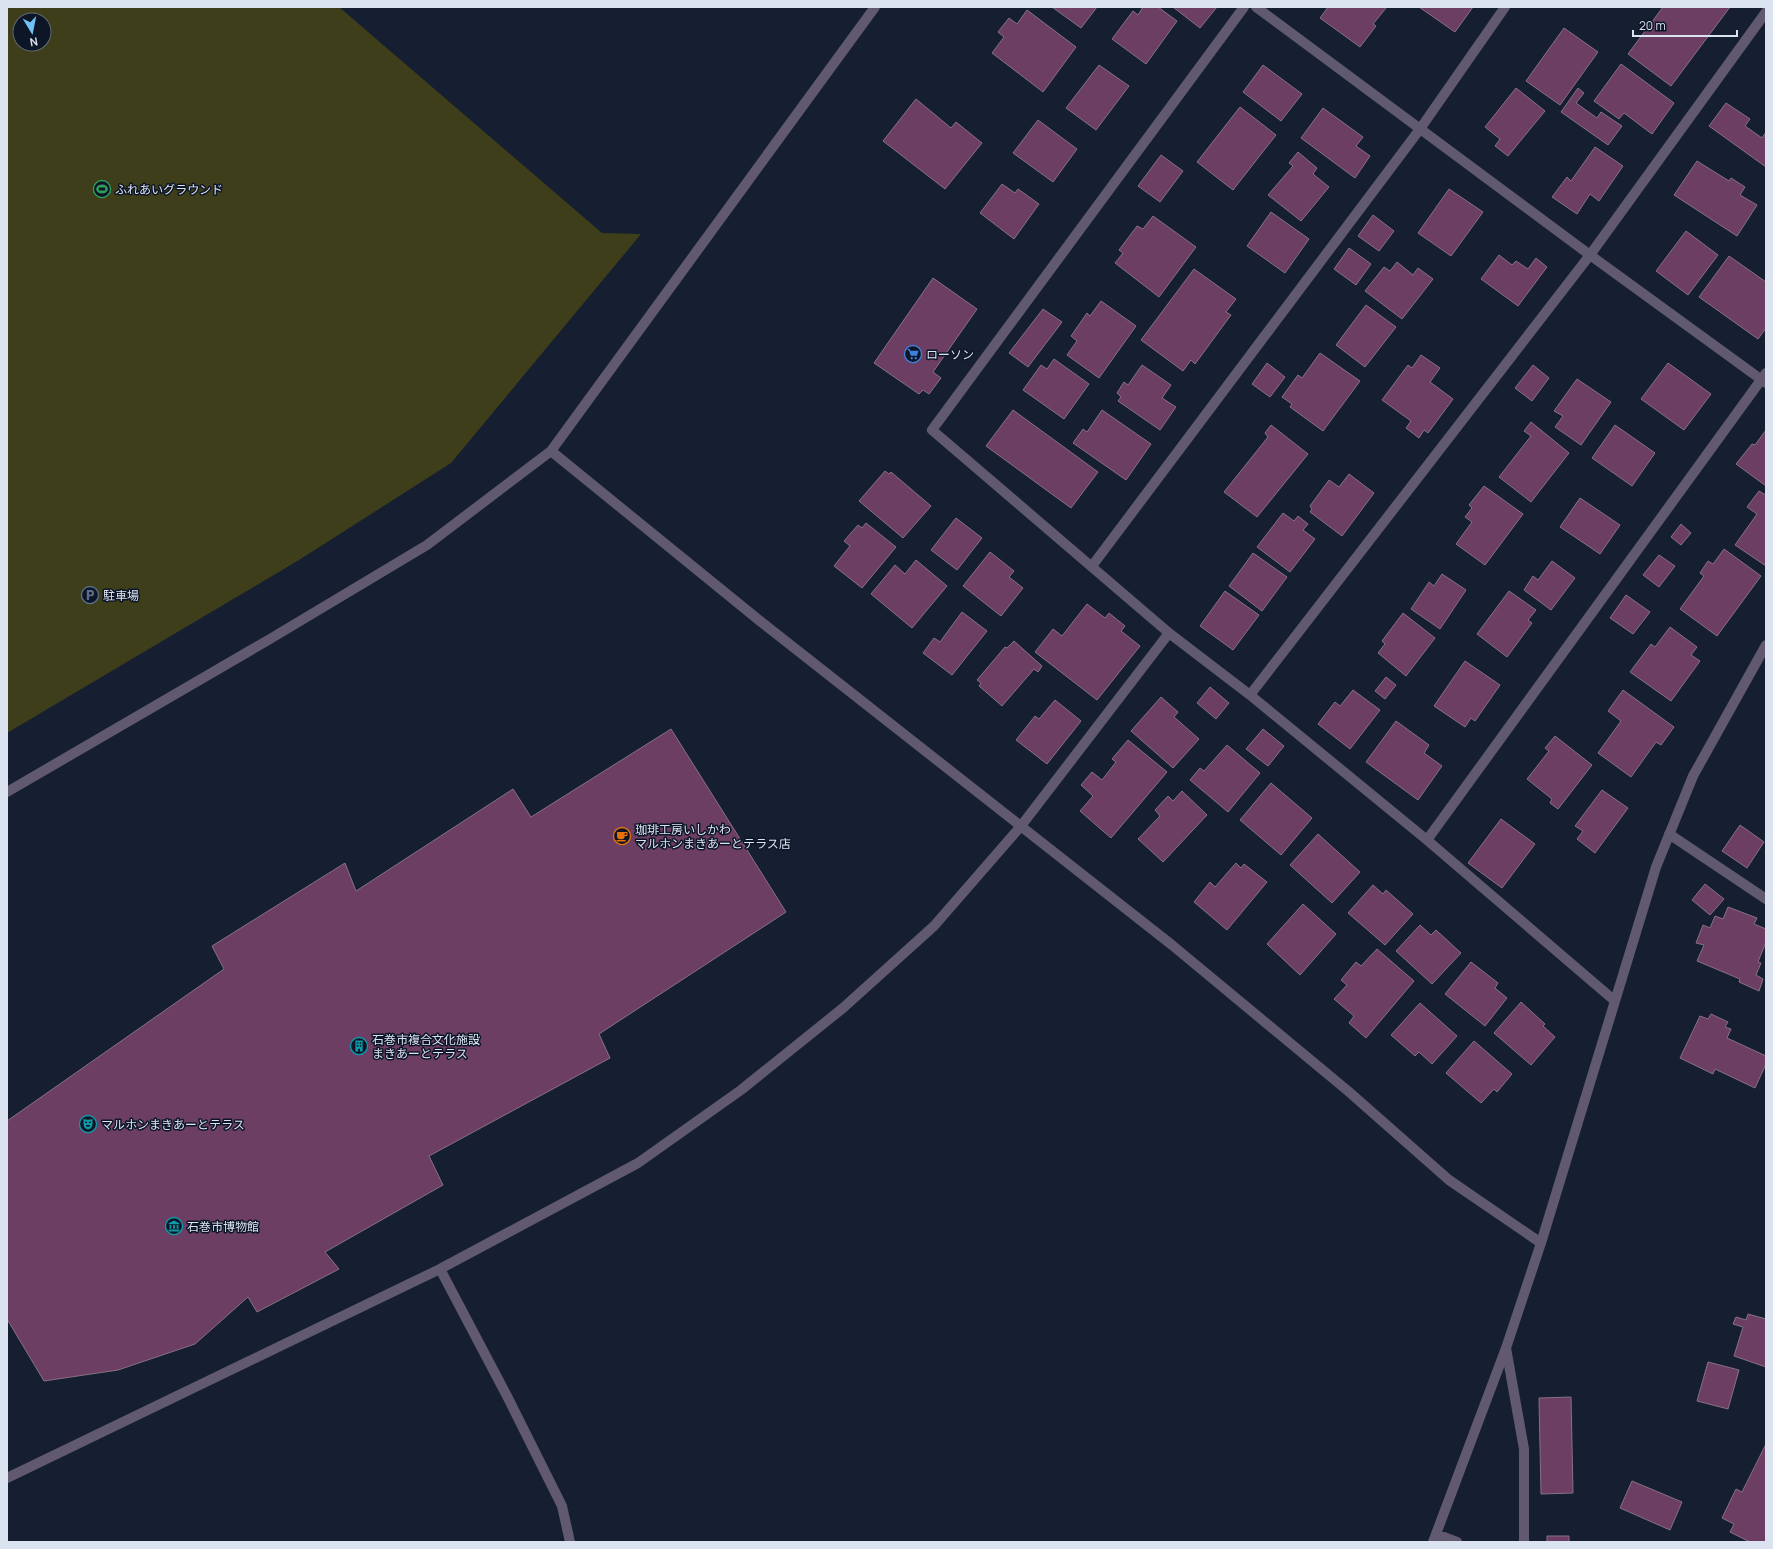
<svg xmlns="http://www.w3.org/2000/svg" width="1773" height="1549" viewBox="0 0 1773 1549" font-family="Manrope,'Noto Sans JP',sans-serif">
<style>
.green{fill:#3e3f1a;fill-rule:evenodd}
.building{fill:#6c3e63;stroke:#877182}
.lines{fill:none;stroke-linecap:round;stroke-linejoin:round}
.minor{stroke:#615970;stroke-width:10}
.labels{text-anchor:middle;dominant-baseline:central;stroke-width:3;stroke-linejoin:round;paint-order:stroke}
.poi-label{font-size:12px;fill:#dce3f0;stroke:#0d1627;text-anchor:start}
</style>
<rect width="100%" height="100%" fill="#161f31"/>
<path class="green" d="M7,7H339L602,233L641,234L451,463L299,560L7,733ZM20,20H44V44H20Z"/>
<path class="building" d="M1052,7H1097L1081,28Z
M1143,7H1158L1177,21L1146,64L1112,39L1133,11L1138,15Z
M1173,7H1217L1200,28Z
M1328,7H1384L1386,8L1373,24L1376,26L1360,47L1320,18Z
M1419,7H1473L1455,32Z
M1663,7H1730L1671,86L1628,54Z
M1027,10L1076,47L1043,92L992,53L1004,37L998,32L1009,18L1017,24Z
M1564,28L1598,52L1560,105L1526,81Z
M1621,64L1674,103L1652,134L1624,113L1619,119L1594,101Z
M1099,65L1129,86L1096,130L1066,108Z
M1263,65L1302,94L1281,121L1243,92Z
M1516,88L1545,111L1508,156L1495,146L1500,139L1485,127Z
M1578,88L1584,93L1576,103L1597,118L1601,112L1622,126L1608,145L1561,112Z
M916,99L951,128L956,122L982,143L945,189L883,141Z
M1726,103L1750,119L1745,126L1762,138L1766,132V167L1709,126Z
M1240,107L1276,135L1233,190L1197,162Z
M1323,108L1363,137L1356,146L1370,156L1355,178L1301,138Z
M1038,120L1077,149L1053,182L1013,153Z
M1595,147L1623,166L1599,201L1590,194L1577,214L1552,197L1567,177L1571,181Z
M1298,152L1317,168L1313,174L1329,187L1301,221L1268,195L1293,166L1289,163Z
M1161,155L1183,171L1160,202L1138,186Z
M1697,161L1729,181L1731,178L1745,187L1740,195L1757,205L1737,236L1674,195Z
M1002,184L1015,193L1018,189L1039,204L1014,239L980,213Z
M1449,189L1483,212L1451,256L1418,233Z
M1271,212L1309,239L1285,273L1247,246Z
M1373,215L1394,231L1379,251L1358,236Z
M1153,216L1196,247L1159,297L1115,263L1123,253L1119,250L1137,226L1143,229Z
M1686,231L1718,255L1688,295L1656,271Z
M1349,248L1371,264L1356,285L1334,269Z
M1499,255L1512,265L1516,261L1528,269L1536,258L1547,267L1518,306L1481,279Z
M1729,256L1766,282V328L1758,339L1699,297Z
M1397,262L1413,275L1418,268L1433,279L1402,319L1365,291L1384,267L1390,271Z
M1194,269L1236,299L1226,312L1231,315L1195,364L1191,360L1183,371L1141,340Z
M933,278L977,309L933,372L941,378L929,394L923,390L919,394L874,363Z
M1101,301L1136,326L1099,378L1067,355L1077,341L1071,336L1087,313L1090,316Z
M1366,305L1396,327L1365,367L1336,345Z
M1043,309L1062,322L1028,367L1009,353Z
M1320,353L1360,381L1323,431L1290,407L1292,404L1282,397L1298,375L1302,378Z
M1421,355L1440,368L1430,382L1453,399L1428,433L1424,430L1419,438L1406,428L1411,421L1382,400L1408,365L1412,368Z
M1054,359L1089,384L1064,419L1023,390L1041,365L1047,369Z
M1267,363L1285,377L1270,397L1252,384Z
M1668,363L1711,394L1684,430L1641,399Z
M1142,365L1171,385L1162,398L1176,407L1160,430L1118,401L1121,397L1117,393L1124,382L1128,385Z
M1533,365L1549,378L1532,401L1515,388Z
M1577,379L1611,402L1581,445L1555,427L1563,416L1554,411Z
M1013,410L1098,472L1071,508L986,446Z
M1102,410L1151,444L1126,480L1073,443L1083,429L1087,432Z
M1531,422L1569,453L1531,502L1499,477L1531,436L1524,431Z
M1271,425L1308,454L1257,517L1224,492L1268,437L1265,433Z
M1615,425L1655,453L1632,486L1592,458Z
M1766,430V486L1736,464L1752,444L1755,445Z
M885,471L889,474L891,472L931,506L903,538L859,501Z
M1349,474L1374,493L1342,536L1310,512L1312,509L1310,506L1329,480L1339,487Z
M1484,486L1523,514L1485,565L1456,544L1472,522L1465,517L1472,508L1469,505Z
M1759,491L1766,495V566L1735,545L1757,514L1747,507Z
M1580,498L1620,525L1600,554L1560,527Z
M1283,513L1294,521L1298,516L1308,524L1303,530L1315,539L1290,572L1257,547Z
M956,518L982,538L957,570L931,550Z
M866,523L896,547L862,588L834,566L850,546L844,541L858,525L862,528Z
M1681,524L1691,533L1681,545L1671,537Z
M1724,549L1761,576L1717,636L1680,609L1704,576L1700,573L1708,561L1713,564Z
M990,552L1014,571L1009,577L1023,588L1001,616L963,586Z
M1253,553L1287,577L1262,611L1229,586Z
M1659,555L1675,566L1659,587L1643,575Z
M916,560L947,586L912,628L871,594L895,565L905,574Z
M1552,561L1575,578L1551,610L1524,590L1533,576L1538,580Z
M1442,574L1466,590L1440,629L1411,609L1429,582L1434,586Z
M1225,591L1259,615L1233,650L1200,626Z
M1509,591L1536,610L1528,620L1532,623L1507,657L1477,634Z
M1626,595L1650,612L1633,634L1610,618Z
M1087,604L1105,618L1109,613L1125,626L1121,631L1140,646L1097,700L1035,652L1053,629L1062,636Z
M962,612L987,631L952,675L923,653L934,638L940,642Z
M1403,613L1435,638L1406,676L1378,653L1385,644L1382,641Z
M1670,627L1697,647L1691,655L1700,661L1671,701L1630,672L1651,644L1655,647Z
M1014,641L1042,666L1038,672L1034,669L1002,706L979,686L981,683L977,680L1005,647L1007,648Z
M1465,661L1500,685L1475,721L1471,718L1465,727L1434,706Z
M1386,677L1396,685L1385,699L1375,691Z
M1210,687L1229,703L1216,719L1197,703Z
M1353,690L1380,710L1350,749L1318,724L1335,702L1340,706Z
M1623,690L1674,727L1661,745L1656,742L1631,777L1598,753L1621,721L1608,711Z
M1161,697L1178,712L1174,717L1199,739L1173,768L1131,731Z
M1055,700L1081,721L1047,764L1016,740L1035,716L1039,719Z
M1396,721L1429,745L1424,753L1442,766L1418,800L1366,762Z
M671,729L786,912L599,1034L610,1058L429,1156L443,1185L325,1252L339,1269L257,1312L248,1297L195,1344L118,1370L44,1381L7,1319V1121L224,969L212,946L345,863L356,891L513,789L531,817Z
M1263,729L1284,746L1268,766L1246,749Z
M1555,736L1592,765L1558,809L1550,803L1552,799L1527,779L1549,751L1545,748Z
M1128,740L1167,772L1111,838L1080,811L1093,796L1081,785L1092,772L1102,780L1116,762L1112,759Z
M1227,745L1260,773L1228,812L1190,780L1200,768L1204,771Z
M1271,783L1312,818L1281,855L1240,820Z
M1602,790L1628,808L1595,853L1577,839L1583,831L1575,826Z
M1182,791L1207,815L1163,862L1138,839L1160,816L1155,810L1168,796L1173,801Z
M1501,819L1535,844L1502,888L1468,863Z
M1740,825L1764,842L1747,868L1722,851Z
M1318,834L1360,872L1332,903L1290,865Z
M1236,863L1241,868L1244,864L1267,882L1227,930L1194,902L1210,882L1215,887Z
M1705,884L1724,899L1710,915L1692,900Z
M1373,885L1383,894L1386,890L1413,914L1385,945L1348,913Z
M1303,904L1336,934L1300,975L1267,944Z
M1728,907L1757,918L1754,924L1766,929V942L1758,962L1761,963L1756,975L1763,979L1759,991L1739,982L1740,979L1697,961L1704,945L1696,943L1703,925L1710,928L1715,916L1723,919Z
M1420,925L1431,935L1436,930L1461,953L1432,984L1396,951Z
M1377,949L1414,981L1366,1038L1349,1023L1354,1016L1334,999L1347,985L1341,980L1356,962L1361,966Z
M1471,962L1498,983L1495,988L1507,998L1485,1026L1445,994Z
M1521,1002L1545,1024L1543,1026L1555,1037L1531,1065L1494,1033Z
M1420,1003L1457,1036L1432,1064L1419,1052L1415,1056L1391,1035Z
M1711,1014L1728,1022L1725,1027L1731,1029L1727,1038L1766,1056V1064L1755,1088L1715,1069L1713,1074L1680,1058L1700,1016L1708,1019Z
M1474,1041L1512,1074L1497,1092L1494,1089L1481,1103L1446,1073Z
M1748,1314L1766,1319V1367L1734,1356L1743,1327L1733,1324L1736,1317L1746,1320Z
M1708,1362L1739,1370L1728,1409L1697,1401Z
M1571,1397L1573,1493L1541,1494L1539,1398Z
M1766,1444V1542H1750L1730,1532L1734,1524L1722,1518L1736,1489L1742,1492Z
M1632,1481L1682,1502L1670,1530L1620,1508Z
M1547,1536H1569V1542H1547Z"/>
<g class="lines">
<path class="minor" d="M1244,7L932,430L1169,633L1250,695L1427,840L1766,373
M1256,7L1590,255L1766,383
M551,451L760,621L1172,945L1348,1091L1449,1180L1541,1243
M1092,566L1420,129L1505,7
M1250,695L1590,255L1766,12
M7,792L270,639L427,545L551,451L875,7
M1669,834L1766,899
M1427,840L1615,1001
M440,1269L508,1398L562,1506L570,1542
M1506,1348L1524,1449V1542
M7,1478L440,1269L638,1163L741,1090L843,1008L934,926L1021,826L1169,633
M1436,1534L1457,1542
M1433,1542L1506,1348L1541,1243L1656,867L1693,776L1766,645"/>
</g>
<defs>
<g id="stadium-ring" transform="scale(0.9)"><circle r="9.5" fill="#0d1627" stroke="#2e9e5b" stroke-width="1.5"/><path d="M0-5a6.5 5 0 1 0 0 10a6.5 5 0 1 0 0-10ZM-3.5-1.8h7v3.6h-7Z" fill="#2e9e5b"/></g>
<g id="supermarket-ring" transform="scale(0.9)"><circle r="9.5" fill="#0d1627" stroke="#3f7fe0" stroke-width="1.5"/><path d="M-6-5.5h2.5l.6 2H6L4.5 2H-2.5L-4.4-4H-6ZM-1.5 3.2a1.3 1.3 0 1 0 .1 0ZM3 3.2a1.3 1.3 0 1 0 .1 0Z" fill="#3f7fe0"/></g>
<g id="parking-ring" transform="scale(0.9)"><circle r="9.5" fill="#0d1627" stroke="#5c6f8a" stroke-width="1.5"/><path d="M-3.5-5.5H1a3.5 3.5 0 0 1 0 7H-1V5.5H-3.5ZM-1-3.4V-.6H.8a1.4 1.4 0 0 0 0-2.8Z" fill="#5c6f8a"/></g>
<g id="cafe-ring" transform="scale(0.9)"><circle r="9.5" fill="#0d1627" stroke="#e8710a" stroke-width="1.5"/><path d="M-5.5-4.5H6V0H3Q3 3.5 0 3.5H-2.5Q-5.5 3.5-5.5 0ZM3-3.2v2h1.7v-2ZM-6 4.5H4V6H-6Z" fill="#e8710a"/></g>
<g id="building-ring" transform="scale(0.9)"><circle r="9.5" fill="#0d1627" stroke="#0f9aa8" stroke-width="1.5"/><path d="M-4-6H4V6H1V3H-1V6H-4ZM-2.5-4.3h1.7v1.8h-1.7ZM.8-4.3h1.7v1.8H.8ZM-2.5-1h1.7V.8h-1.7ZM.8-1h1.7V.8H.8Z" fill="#0f9aa8"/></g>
<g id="theatre-ring" transform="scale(0.9)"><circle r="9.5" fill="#0d1627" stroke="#0f9aa8" stroke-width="1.5"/><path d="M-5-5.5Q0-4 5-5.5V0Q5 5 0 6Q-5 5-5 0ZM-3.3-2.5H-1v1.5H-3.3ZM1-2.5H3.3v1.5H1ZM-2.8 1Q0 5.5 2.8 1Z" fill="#0f9aa8"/></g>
<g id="museum-ring" transform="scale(0.9)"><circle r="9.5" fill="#0d1627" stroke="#0f9aa8" stroke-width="1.5"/><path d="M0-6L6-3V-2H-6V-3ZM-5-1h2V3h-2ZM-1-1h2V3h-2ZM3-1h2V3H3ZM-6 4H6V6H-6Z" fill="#0f9aa8"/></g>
</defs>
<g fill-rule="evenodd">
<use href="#stadium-ring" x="102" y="189"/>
<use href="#supermarket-ring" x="913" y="354"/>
<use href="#parking-ring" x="90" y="595"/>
<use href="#cafe-ring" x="622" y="836"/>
<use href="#building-ring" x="359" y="1046"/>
<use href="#theatre-ring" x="88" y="1124"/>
<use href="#museum-ring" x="174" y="1226"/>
</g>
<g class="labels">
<g class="poi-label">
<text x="115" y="189">ふれあいグラウンド</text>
<text x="926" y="354">ローソン</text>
<text x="103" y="595">駐車場</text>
<text x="635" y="829">珈琲工房いしかわ<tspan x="635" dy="14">マルホンまきあーとテラス店</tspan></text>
<text x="372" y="1039">石巻市複合文化施設<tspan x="372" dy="14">まきあーとテラス</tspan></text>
<text x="101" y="1124">マルホンまきあーとテラス</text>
<text x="187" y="1226">石巻市博物館</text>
</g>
</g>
<rect width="1773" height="1549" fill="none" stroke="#dce3f0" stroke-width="16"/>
<g transform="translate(32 32) rotate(170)"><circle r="19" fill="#0d1627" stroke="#606877"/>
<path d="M0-3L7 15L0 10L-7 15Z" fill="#70c2f4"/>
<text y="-6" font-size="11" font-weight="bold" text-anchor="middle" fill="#dce3f0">N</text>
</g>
<path d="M1633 30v6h104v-6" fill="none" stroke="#dce3f0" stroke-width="2"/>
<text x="1639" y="30" font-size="12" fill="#dce3f0" stroke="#0d1627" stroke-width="3" paint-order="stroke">20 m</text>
</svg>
